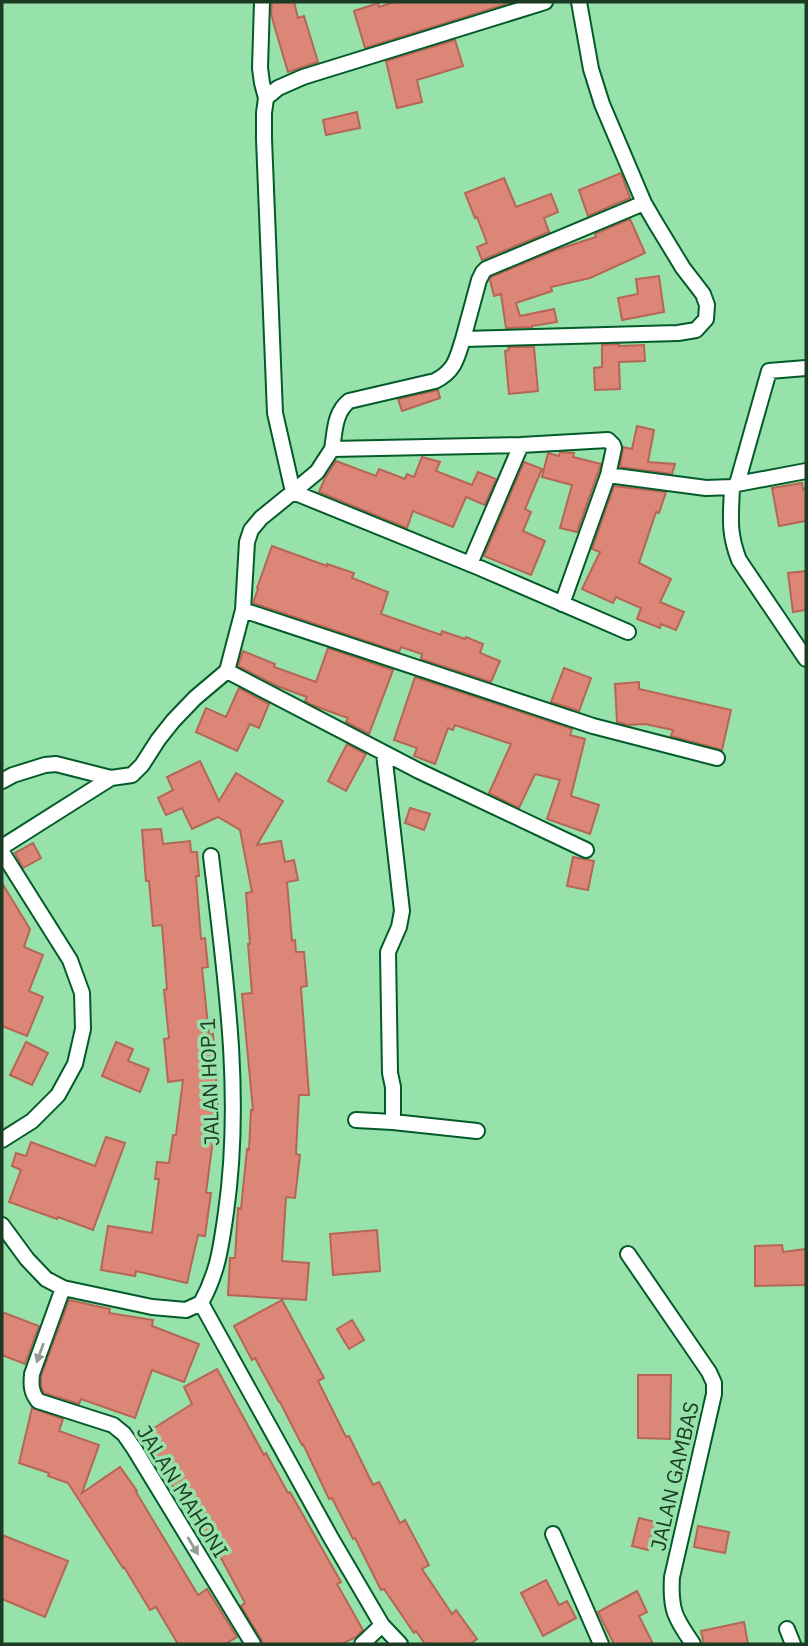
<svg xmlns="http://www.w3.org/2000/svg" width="808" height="1646" viewBox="0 0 808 1646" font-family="'IBM Plex Sans',sans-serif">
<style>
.building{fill:#db8676;stroke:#b76556;stroke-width:2}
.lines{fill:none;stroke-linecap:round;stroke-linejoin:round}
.minor-casing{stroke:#035b2a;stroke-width:18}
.minor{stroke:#fff;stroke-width:14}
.oneway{fill:#8e9d92}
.labels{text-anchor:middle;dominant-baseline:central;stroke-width:7;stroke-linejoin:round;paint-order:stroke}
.street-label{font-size:21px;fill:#1c3b25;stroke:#97e2aa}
</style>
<rect width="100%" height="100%" fill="#97e2aa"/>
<path class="building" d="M272,2H294L298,18L304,16L318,62L288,72L274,25L271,13Z
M395,2H510V3L365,48L354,11L378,3L379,7Z
M455,40L463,66L417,80L422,102L397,108L386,61Z
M357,112L360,128L326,135L323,120Z
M621,173L630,198L588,216L579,190Z
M504,178L516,207L551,194L558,212L544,218L549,232L482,260L477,247L487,243L477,217L475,218L465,193Z
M630,219L645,253L590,278L551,287L552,291L516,303L520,316L554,309L557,322L532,326V327L506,328L501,294L494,296L490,280L491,277L556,250L596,237L595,234Z
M659,276L664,312L622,320L618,298L638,294L636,279Z
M619,344V346L644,345L645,361L619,362L620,389L595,390L594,368L602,367V345Z
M508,347H534L538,391L509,394L505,351L509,350Z
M438,390L440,398L402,411L398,399Z
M637,426L654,430L648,462L675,464L672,474L620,467L623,447L632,449Z
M560,452L574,453L573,457L601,464L577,532L560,528L572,485L542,477L548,453L559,456Z
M422,457L440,462L436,471L472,485L478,472L496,479L485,505L466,497L453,527L413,511L407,528L319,492L325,478L336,461L376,476L379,469L405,479L407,474L414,477Z
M524,462L542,469L525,509L531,512L523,531L545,541L531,575L484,556Z
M802,483L803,490L806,489V521L779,526L772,488Z
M614,486L666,492L659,513L656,512L639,563L671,579L660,602L684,612L676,630L661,624L660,628L637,619L641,608L616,597L613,603L582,589L600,552L592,549Z
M272,546L327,566V564L354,573L352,578L388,592L381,614L441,635L442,631L465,639L466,637L483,644L480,653L500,661L491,682L421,659L422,654L401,647L399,652L253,603L258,589L257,588Z
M806,571V610L793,612L788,573Z
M328,648L393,670L369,734L346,722L348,718L312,705L305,701L307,697L277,686L238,666L243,651L275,664L274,667L316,682Z
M564,668L591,678L579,711L551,702Z
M415,677L572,729L570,735L585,739L571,796L599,805L590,834L547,819L560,780L535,774L519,808L489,793L511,744L455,725L453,730L448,728L435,764L414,756L417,748L394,740Z
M639,682V689L731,710L722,750L671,736L673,730L645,724L628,725L617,722L615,684Z
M239,688L269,704L259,728L250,724L237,751L196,732L206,708L226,717Z
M347,744L366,754L346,791L328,781Z
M200,761L219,801L236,773L283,801L257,845L281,841L285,862L294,860L298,880L287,882L292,941L295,940L296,952H304L307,986L301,987L309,1095H299L296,1154L300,1155L295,1198L286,1197L282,1261L309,1263L306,1300L228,1295L230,1258H235L238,1208L241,1209L247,1149L249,1150L251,1110H253L242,994L252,993L248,944H250L246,893L252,892L240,830L218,817L192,829L182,808L166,815L158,798L173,790L167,777Z
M410,808L430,814L424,830L405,823Z
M161,829L163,844L190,841L191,852H197L199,876H196L201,939L205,938L208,967L202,968L209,1035L213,1034L218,1101L206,1193H211L205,1236L198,1235L187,1283L136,1271L135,1276L101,1270L108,1226L152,1233L159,1179H155L157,1162L169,1163L173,1135H176L183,1080L168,1082L164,1039L169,1038L164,990L167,989L162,925L153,926L149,881H146L142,830Z
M33,843L41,858L23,868L15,853Z
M573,857L594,861L588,890L567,886Z
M2,883L30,929L24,947L43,955L29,991L43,997L27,1036L2,1026Z
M26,1042L48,1053L32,1085L10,1075Z
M116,1042L133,1049L128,1061L149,1069L140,1092L102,1076Z
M106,1137L125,1143L93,1230L58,1217L57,1219L9,1202L21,1170L12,1166L16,1153L26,1156L31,1142L95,1166Z
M377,1230L380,1271L333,1275L330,1234Z
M782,1245L783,1252L806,1249V1285L755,1286V1246Z
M69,1300L110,1309L109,1313L153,1320L152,1326L199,1344L184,1382L152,1370L135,1418L81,1399L79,1404L44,1393L41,1387V1376Z
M282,1300L324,1378L318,1381L346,1437L349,1436L373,1485L379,1482L400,1523L405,1520L429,1565L422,1569L452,1614L456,1610L477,1639L470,1644H425L416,1631L414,1633L384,1589L381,1590L355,1538L353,1539L332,1498L329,1499L303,1444L302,1445L280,1402H279L255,1358L252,1360L234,1326Z
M2,1312L39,1326L25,1364L2,1355Z
M352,1320L364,1340L349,1349L337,1329Z
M217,1369L264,1455L266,1453L288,1493L290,1492L341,1582L337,1584L363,1630L356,1637L342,1644H263L261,1639L241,1606L245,1603L221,1558L216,1561L192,1516H190L167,1476H168L143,1435L192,1404L184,1387Z
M638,1375H671L670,1439L638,1438Z
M32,1408L63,1419L59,1431L99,1445L82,1493L120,1467L137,1491L136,1492L198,1595L207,1589L237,1637L225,1644H178L156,1607L150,1610L124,1567L123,1568L68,1483L48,1476L49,1473L19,1463Z
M639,1518L655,1522L648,1550L632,1546Z
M698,1526L729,1532L725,1553L694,1547Z
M2,1535L68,1561L45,1617L2,1599Z
M546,1580L559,1605L567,1601L576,1618L543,1636L521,1593Z
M637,1591L647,1612L639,1616L653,1644H614L598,1612Z
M744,1622L748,1644H704L701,1631Z"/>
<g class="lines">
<g class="minor-casing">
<path id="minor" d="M266,98L278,88L303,77L545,2
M463,339L479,280L483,272L486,269L644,203
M806,368L769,371L737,484L806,471
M332,449L317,472L293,492L480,568L628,632
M608,475L706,488L732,487
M737,484L732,487C731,516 728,532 739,560L806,659
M470,564L521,445
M562,604L608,475L614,448L613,445L608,440L521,445L332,449C335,432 334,413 349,401L435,381C455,371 457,358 463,339L678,333L696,330L706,319L707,305L703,294L683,268L655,222L644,203L602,104L591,69L579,2
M243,610L593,726L717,758
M227,671L419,771L586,850
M2,781L13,775L45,765L56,764L111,778L132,775L142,765L158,740L173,721L195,698L227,671L243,610L247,542L251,530L261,518L293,492L275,413L264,139V113L266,98L262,83L260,68L262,2
M2,847L111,778
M2,852L70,960L82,993L83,1029L75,1064L58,1095L32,1121L2,1140
M356,1120L393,1122V1087L390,1073L388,952L399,927L402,911L384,753
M393,1122L477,1131
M2,1225L27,1259L46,1279L63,1288L152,1307L186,1310L201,1303L331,1538L382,1625L400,1644
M628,1254L709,1372L714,1383V1394L672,1577C670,1610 675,1618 693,1644
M63,1288L32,1374C31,1385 31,1392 38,1401L113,1425L124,1434L135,1450L253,1644
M201,1303C218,1272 221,1247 226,1212C243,1093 225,974 211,856
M553,1534L601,1644
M787,1629L793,1644
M362,1644L382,1625"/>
</g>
<use href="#minor" class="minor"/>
</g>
<defs><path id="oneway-solid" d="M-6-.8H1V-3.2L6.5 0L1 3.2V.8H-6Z" transform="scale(1.75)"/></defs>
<g class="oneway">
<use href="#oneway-solid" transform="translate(40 1353) rotate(110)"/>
<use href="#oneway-solid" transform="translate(193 1546) rotate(59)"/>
</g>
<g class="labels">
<g class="street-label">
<text transform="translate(209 1082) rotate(-92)">JALAN HOP 1</text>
<text transform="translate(674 1476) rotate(-77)">JALAN GAMBAS</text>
<text transform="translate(183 1491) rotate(58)">JALAN MAHONI</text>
</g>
</g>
<rect width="808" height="1646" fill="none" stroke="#1c3b25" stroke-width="7"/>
</svg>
